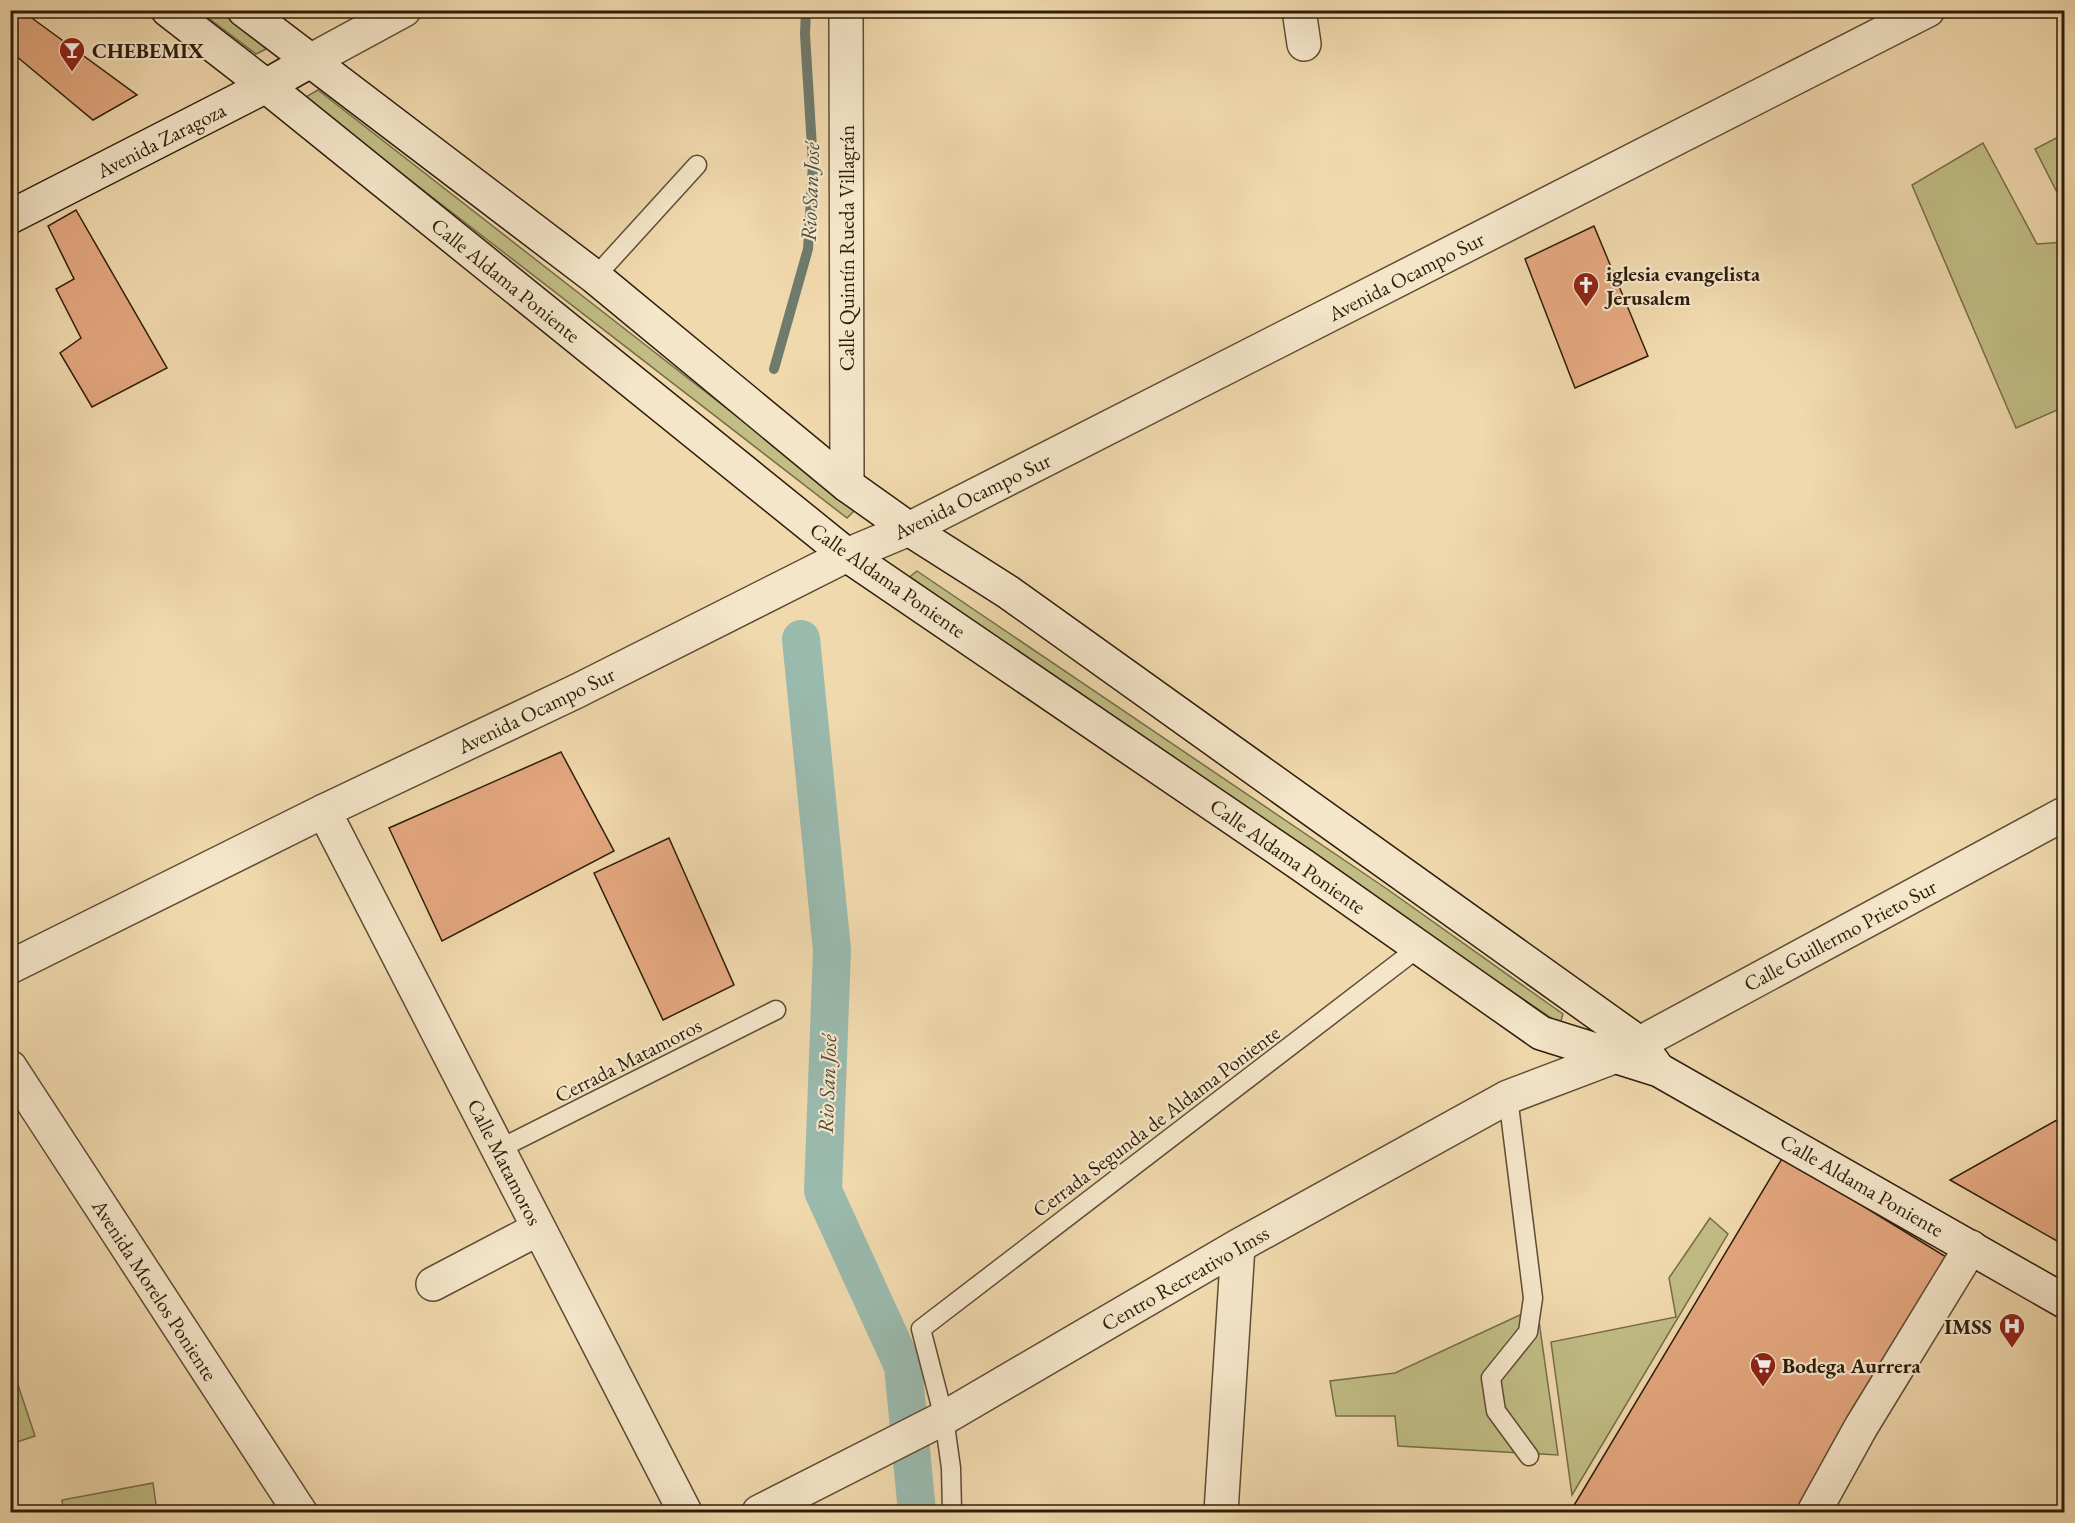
<svg xmlns="http://www.w3.org/2000/svg" width="2075" height="1523" viewBox="0 0 2075 1523" font-family="'EB Garamond',serif">
<style>
.green{fill:#c1bd85;stroke:#786d48;stroke-width:1.5}
.lines{fill:none;stroke-linecap:round;stroke-linejoin:round}
.stream{stroke:#6f7b6d;stroke-width:10}
.canal{stroke:#9abaae;stroke-width:38}
.building{fill:#e4a77f;stroke:#2e1d0b;stroke-width:1.5}
.service-casing{stroke:#5e4c34;stroke-width:21}
.minor-casing{stroke:#5e4c34;stroke-width:36}
.tertiary-casing{stroke:#5e4c34;stroke-width:36}
.secondary-casing{stroke:#2e1d0b;stroke-width:36}
.service{stroke:#f5e6ca;stroke-width:18}
.minor{stroke:#f5e6ca;stroke-width:33}
.tertiary{stroke:#f5e6ca;stroke-width:33}
.secondary{stroke:#f5e6ca;stroke-width:33}
.labels{text-anchor:middle;dominant-baseline:central;stroke-width:4.5;stroke-linejoin:round;paint-order:stroke}
.poi-label{font-size:21px;font-weight:bold;fill:#2e1d0b;stroke:#f5e6ca;text-anchor:start}
.street-label{font-size:21px;fill:#2e1d0b;stroke:#f5e6ca}
.water-label{font-size:22px;font-style:italic;fill:#4e4c3c;stroke:#f5e6ca}
</style>
<rect width="100%" height="100%" fill="#f0d9ad"/>
<filter id="stains"><feTurbulence type="fractalNoise" baseFrequency=".00333" numOctaves="4"/><feColorMatrix values="0 0 0 0 .2 0 0 0 0 .09 0 0 0 0 .02 0 0 0 .5 -.17"/></filter>
<radialGradient id="worn" r=".72"><stop offset=".6" stop-color="#630" stop-opacity="0"/><stop offset="1" stop-color="#630" stop-opacity=".3"/></radialGradient>
<path class="green" d="M199,11H220L268,48L256,54Z
M318,90L856,509L847,518L304,98Z
M2064,134V206L2035,149Z
M1983,143L2037,244L2064,242V407L2016,428L1912,185Z
M917,571L1387,889L1563,1014L1560,1024L906,580Z
M1710,1218L1728,1234L1572,1495L1551,1342L1676,1317L1669,1278Z
M1537,1307L1558,1455L1398,1446L1395,1416H1336L1330,1381L1395,1373Z
M11,1364L35,1436L11,1444H10Z
M153,1483L157,1512H64L62,1500Z"/>
<g class="lines">
<path class="stream" d="M774,369L808,249L813,164L805,34L806,10"/>
<path class="canal" d="M801,639L832,950L823,1191L903,1366L917,1512"/>
</g>
<path class="building" d="M25,13L137,95L93,120L10,51V23Z
M76,210L167,368L92,407L60,353L81,338L56,289L74,279L48,226Z
M1594,226L1648,356L1575,388L1525,259Z
M561,752L614,851L442,941L389,828Z
M669,838L734,985L663,1020L594,873Z
M2064,1116V1245L1950,1180Z
M1783,1157L1956,1263L1804,1512H1570Z"/>
<g class="lines">
<g class="service-casing">
<path id="service" d="M595,277L697,165
M1508,1097L1533,1298L1528,1332L1491,1378L1496,1411L1529,1456
M499,1149L776,1010
M952,1512L951,1468L944,1418L921,1329L1418,948"/>
</g>
<g class="minor-casing">
<path id="minor" d="M846,10L847,485
M1299,10L1304,44
M310,61L404,10
M909,529L1928,10
M324,811L685,1512
M10,1067L300,1512
M433,1284L538,1229
M759,1512L944,1418L1238,1246L1508,1097L1616,1056L2064,814
M1221,1512L1238,1246
M1814,1512L1861,1427L1971,1247"/>
</g>
<g class="tertiary-casing">
<path id="tertiary" d="M10,967L324,811L577,691L847,555L909,529"/>
</g>
<g class="secondary-casing">
<path id="secondary" d="M168,10L266,86L847,555L1302,865L1541,1033L1659,1070L2064,1301
M244,10L595,277L847,485L909,529L1008,592L1639,1043L1658,1069
M10,217L266,86L310,61"/>
</g>
<use href="#service" class="service"/>
<use href="#minor" class="minor"/>
<use href="#tertiary" class="tertiary"/>
<use href="#secondary" class="secondary"/>
</g>
<defs>
<g id="bar-pin" transform="scale(1.35)"><path d="M0 17L-7.5 6A9.5 9.5 0 1 1 7.5 6Z" fill="#8f2418" stroke="#f5e6ca"/><path d="M-6-5H6L.8 .8V4.5H3.5V6h-7V4.5H-.8V.8Z" fill="#fff"/></g>
<g id="church-pin" transform="scale(1.35)"><path d="M0 17L-7.5 6A9.5 9.5 0 1 1 7.5 6Z" fill="#8f2418" stroke="#f5e6ca"/><path d="M-1.2-6h2.4v3.5h3.3v2.4h-3.3V6h-2.4V-.1h-3.3v-2.4h3.3Z" fill="#fff"/></g>
<g id="hospital-pin" transform="scale(1.35)"><path d="M0 17L-7.5 6A9.5 9.5 0 1 1 7.5 6Z" fill="#8f2418" stroke="#f5e6ca"/><path d="M-5-5h3v3.5h4V-5h3V5h-3V1.5h-4V5h-3Z" fill="#fff"/></g>
<g id="supermarket-pin" transform="scale(1.35)"><path d="M0 17L-7.5 6A9.5 9.5 0 1 1 7.5 6Z" fill="#8f2418" stroke="#f5e6ca"/><path d="M-6-5.5h2.5l.6 2H6L4.5 2H-2.5L-4.4-4H-6ZM-1.5 3.2a1.3 1.3 0 1 0 .1 0ZM3 3.2a1.3 1.3 0 1 0 .1 0Z" fill="#fff"/></g>
</defs>
<g fill-rule="evenodd">
<use href="#bar-pin" x="72" y="50"/>
<use href="#church-pin" x="1586" y="285"/>
<use href="#hospital-pin" x="2012" y="1326"/>
<use href="#supermarket-pin" x="1763" y="1365"/>
</g>
<g class="labels">
<g class="poi-label">
<text x="92" y="50">CHEBEMIX</text>
<text x="1606" y="273">iglesia evangelista<tspan x="1606" dy="24">Jerusalem</tspan></text>
<text x="1992" y="1326" text-anchor="end">IMSS</text>
<text x="1782" y="1365">Bodega Aurrera</text>
</g>
<g class="street-label">
<text transform="translate(161 140) rotate(-27)">Avenida Zaragoza</text>
<text transform="translate(846 248) rotate(-90)">Calle Quintín Rueda Villagrán</text>
<text transform="translate(1406 276) rotate(-27)">Avenida Ocampo Sur</text>
<text transform="translate(506 280) rotate(39)">Calle Aldama Poniente</text>
<text transform="translate(972 496) rotate(-26)">Avenida Ocampo Sur</text>
<text transform="translate(888 580) rotate(35)">Calle Aldama Poniente</text>
<text transform="translate(536 710) rotate(-26)">Avenida Ocampo Sur</text>
<text transform="translate(1288 856) rotate(35)">Calle Aldama Poniente</text>
<text transform="translate(1840 935) rotate(-28)">Calle Guillermo Prieto Sur</text>
<text transform="translate(628 1060) rotate(-27)">Cerrada Matamoros</text>
<text transform="translate(1156 1121) rotate(-37)">Cerrada Segunda de Aldama Poniente</text>
<text transform="translate(505 1162) rotate(63)">Calle Matamoros</text>
<text transform="translate(1862 1185) rotate(30)">Calle Aldama Poniente</text>
<text transform="translate(1185 1278) rotate(-30)">Centro Recreativo Imss</text>
<text transform="translate(155 1290) rotate(57)">Avenida Morelos Poniente</text>
</g>
<g class="water-label">
<text transform="translate(810 192) rotate(-88)">Rio San José</text>
<text transform="translate(827 1084) rotate(-88)">Rio San José</text>
</g>
</g>
<rect width="2075" height="1523" fill="none" stroke="#f0d9ad" stroke-width="36"/>
<rect x="12" y="12" width="2051" height="1499" fill="none" stroke="#2e1d0b" stroke-width="3"/>
<rect x="18" y="18" width="2039" height="1487" fill="none" stroke="#2e1d0b" stroke-width="1.5"/>
<rect width="100%" height="100%" filter="url(#stains)"/>
<rect width="100%" height="100%" fill="url(#worn)"/>
</svg>
